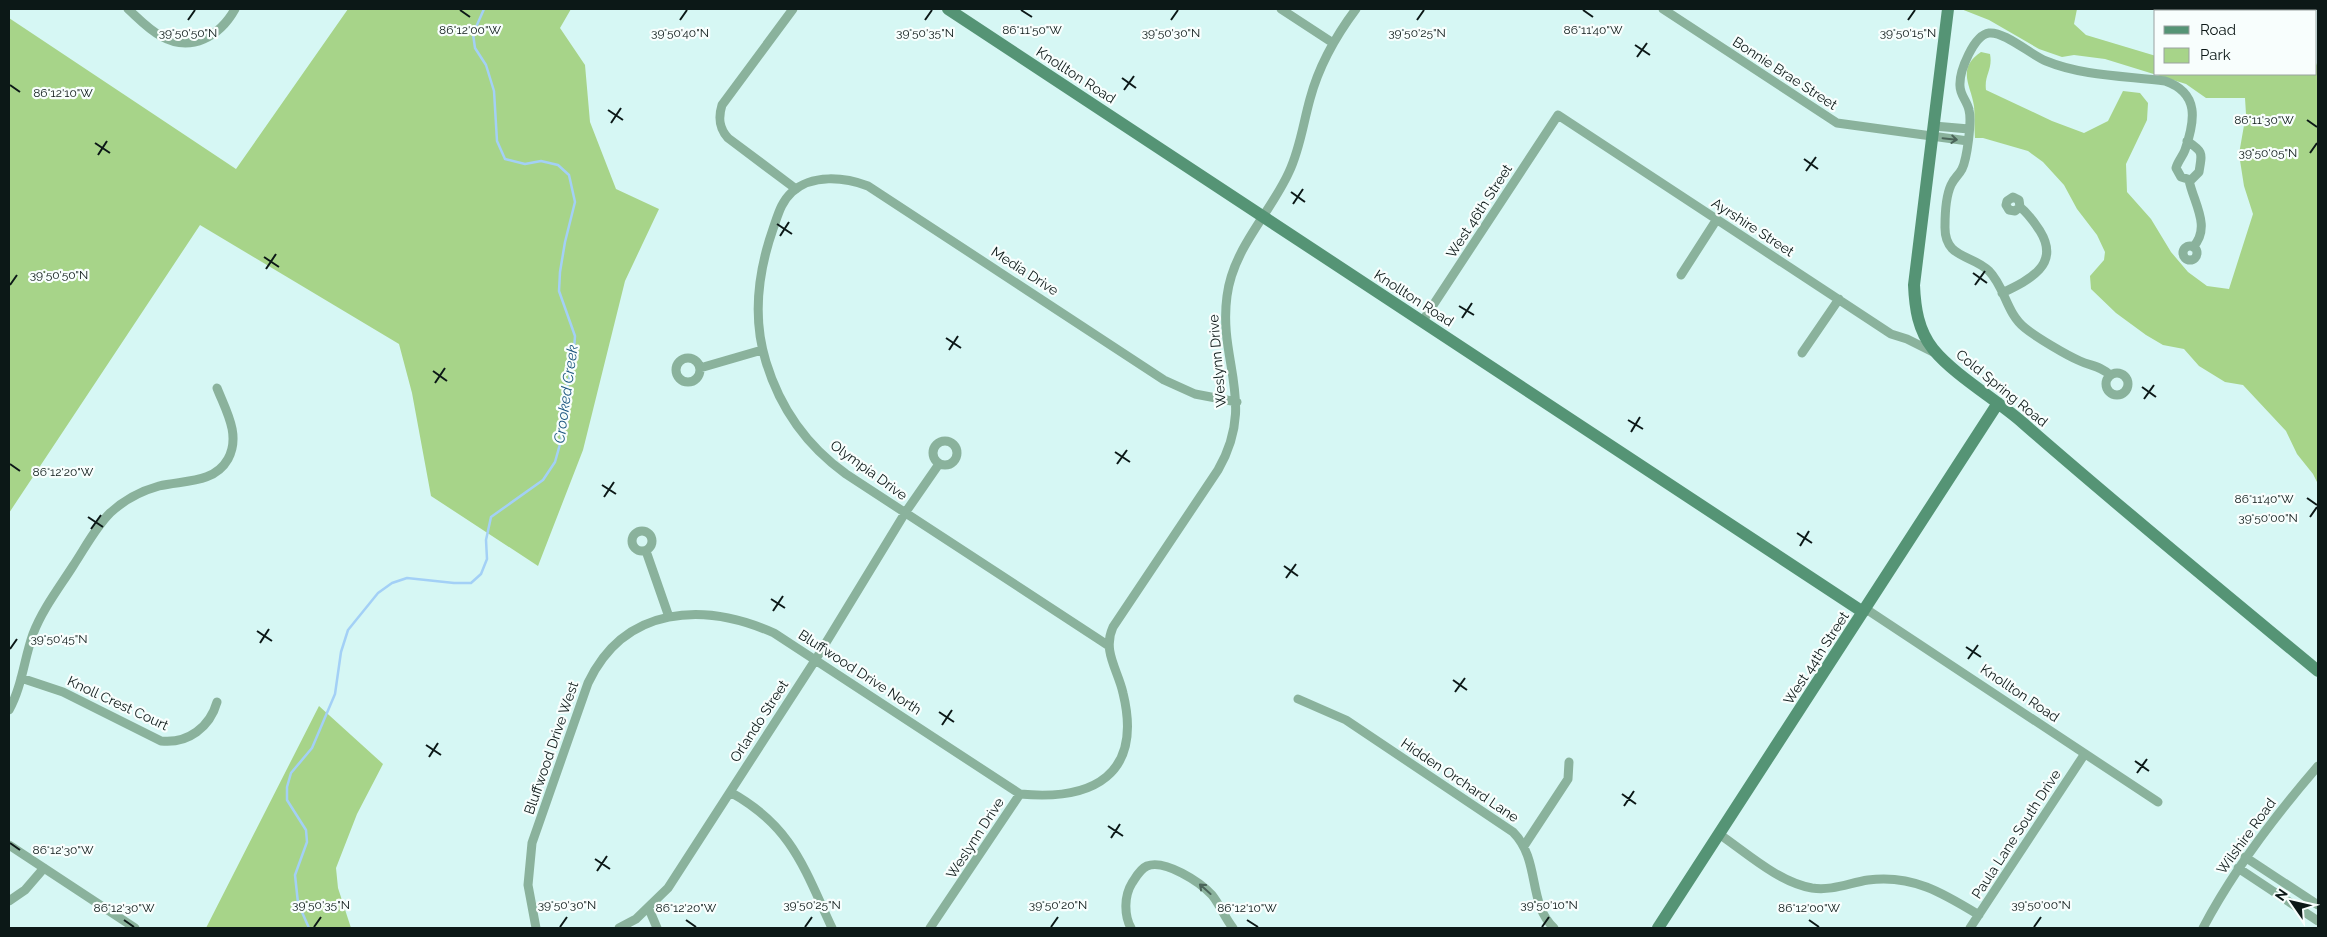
<svg xmlns="http://www.w3.org/2000/svg" width="2327" height="937" viewBox="0 0 2327 937" font-family="Raleway,sans-serif">
<style>
.green{fill:#a7d489}
.lines{fill:none;stroke-linecap:round;stroke-linejoin:round}
.stream{stroke:#a3d0f6;stroke-width:2.5}
.street{stroke:#8ab29c;stroke-width:9}
.secondary{stroke:#559475;stroke-width:12}
.oneway{stroke:#4b655a}
.ticks{fill:none;stroke:#0c1817;stroke-width:2}
.labels{text-anchor:middle;dominant-baseline:central;stroke-width:4.5;stroke-linejoin:round;paint-order:stroke}
.street-label{font-size:14px;fill:#0c1817;stroke:#f8fefd}
.water-label{font-size:15px;font-style:italic;fill:#1e5881;stroke:#f8fefd}
.ticks-label{font-size:12px;text-anchor:middle;fill:#0c1817;stroke:#f8fefd;stroke-width:4.5;stroke-linejoin:round;paint-order:stroke}
</style>
<rect width="100%" height="100%" fill="#d6f7f4"/>
<path class="green" d="M348,9H571L560,28L585,65L590,122L616,189L659,209L625,281L583,450L538,566L431,496L412,393L399,344L200,225L9,513V18L236,169Z
M1961,9H2077L2074,24L2086,35L2156,56V74H2316V63L2318,68V484L2313,474L2297,454L2286,431L2243,385L2225,382L2199,366L2184,349L2163,345L2146,335L2116,313L2091,289L2090,276L2104,260L2105,252L2097,235L2077,209L2064,185L2043,162L2028,151L1983,138H1975C1974,127 1975,116 1974,106C1971,85 1956,69 1981,52L1990,54C1993,70 1984,75 1986,90L2052,121L2084,133L2108,121L2123,91L2140,93L2148,103L2147,120L2126,164L2127,192L2151,219L2171,252L2188,272L2207,286L2229,289L2253,214L2244,186L2239,154L2246,114L2245,98H2206L2186,84L2105,59L2074,55L2062,57L2039,49L1989,20Z
M319,706L383,764L357,814L336,868L338,888L351,928H206Z"/>
<g class="lines">
<path class="stream" d="M309,928L298,903L295,875L307,842L306,830L287,800V787L291,773L312,748L335,694L341,652L348,630L378,593L392,583L407,578L454,583H471L481,574L487,559L486,540L491,517L543,480L555,462L562,437L561,413L573,362L575,336L559,291L560,272L565,242L575,202L569,175L558,165L541,161L525,164L505,159L497,141L494,91L486,65L475,48L473,34L484,9"/>
<path class="street" d="M128,9C138,18 149,30 161,36C191,53 220,36 235,9
M793,9L722,105C718,118 719,128 728,138L796,189
M1281,9L1333,43
M1663,9L1837,123L1968,141
M1934,126L1969,129
M2189,180C2193,202 2212,227 2193,247
M2183 253a7 7 0 1 1 14 0a7 7 0 1 1-14 0Z
M1681,275L1717,219
M2002,293C2029,280 2061,265 2040,231C2034,222 2029,214 2020,207L2019,200L2013,197L2007,201L2006,205L2009,210L2015,211L2020,207
M1422,322L1558,115L1891,334L1907,339L1935,353
M1802,353L1839,299
M676 370a12 12 0 1 1 24 0a12 12 0 1 1-24 0Z
M700,368L762,350
M2106 384a11 11 0 1 1 22 0a11 11 0 1 1-22 0Z
M2110,375C2101,366 2091,366 2080,361C2066,355 2036,337 2025,328C2006,313 2005,287 1989,271C1972,254 1944,259 1945,226C1945,213 1946,196 1951,185C1954,178 1959,175 1962,169C1967,159 1972,121 1969,110C1967,101 1960,95 1960,86C1959,71 1974,35 1989,33C2004,31 2031,55 2046,61C2082,76 2127,76 2165,81C2200,93 2195,121 2185,150C2183,156 2178,161 2176,168L2181,177L2191,180L2199,172C2202,153 2204,152 2187,141
M933 453a12 12 0 1 1 24 0a12 12 0 1 1-24 0Z
M632 541a10 10 0 1 1 20 0a10 10 0 1 1-20 0Z
M646,551L669,617
M1866,609L2158,802
M1109,646L846,474C807,446 780,408 766,362C752,317 758,272 773,229C778,215 781,202 792,192C812,174 844,177 868,186L1164,380L1195,394L1237,402
M21,678L63,692L161,741C188,744 210,727 217,702
M1298,699L1346,720L1513,832C1541,860 1527,903 1554,928
M9,710C22,687 24,659 33,634C42,610 59,588 73,566C85,548 95,528 110,513C124,500 141,491 159,486C183,480 214,484 228,459C241,435 226,411 217,388
M730,792C792,826 804,868 832,928
M1719,834C1747,853 1778,882 1812,888C1832,891 1849,883 1868,880C1912,874 1943,893 1979,915
M9,845L135,928
M1524,846L1568,779L1569,762
M2245,857L2318,905
M2238,868L2318,921
M9,901L25,890L44,868
M649,909L657,928
M536,928L528,885L532,843L588,683C625,605 704,602 774,633L1020,794
M619,928L636,919L668,888L816,659L905,513L939,464
M930,928L1020,794C1093,801 1143,775 1123,693C1118,670 1102,651 1113,627L1218,470C1257,402 1218,362 1227,296C1233,248 1270,214 1289,172C1300,149 1303,124 1310,99C1319,65 1335,37 1356,9
M1131,928C1124,915 1124,896 1132,883C1136,877 1140,869 1147,866C1165,859 1200,882 1212,895C1220,905 1225,918 1233,928
M1970,928L2084,755
M2203,928C2234,869 2274,817 2318,766"/>
<path class="secondary" d="M948,9L1863,612
M1948,9L1914,285C1915,308 1918,330 1933,349C1954,375 1997,400 2023,423C2120,508 2219,589 2318,671
M1658,928L1998,403"/>
</g>
<defs><path id="oneway-shaft" d="M-6 0H5M1.5-3L5.5 0L1.5 3" fill="none" stroke-width="1.6" stroke-linecap="round" stroke-linejoin="round" transform="scale(1.25)"/></defs>
<g class="oneway">
<use href="#oneway-shaft" transform="translate(1950 139) rotate(6)"/>
<use href="#oneway-shaft" transform="translate(1205 889) rotate(-138)"/>
</g>
<path class="ticks" d="M460,10L470,17M1021,10L1032,17M1583,10L1593,17M188,20L195,10M680,20L687,10M925,20L932,10M1171,20L1178,10M1417,20L1424,10M1908,20L1915,10M1635,45L1650,55M1637,57L1647,43M1122,78L1136,88M10,85L20,92M1124,90L1134,76M608,110L623,120M2307,120L2317,127M611,123L621,108M95,143L110,153M2310,153L2317,143M98,155L107,141M1804,159L1818,169M1806,171L1816,157M1291,192L1305,202M1293,204L1303,189M777,224L792,234M780,236L789,222M264,257L279,267M266,269L276,254M1973,273L1987,283M10,285L17,275M1975,285L1985,271M1459,306L1474,315M1462,318L1472,303M946,338L961,348M949,350L958,336M433,371L447,381M435,383L445,368M2142,387L2156,397M2144,399L2154,385M1628,420L1643,429M1631,432L1640,417M1115,452L1130,462M10,464L20,471M1117,464L1127,450M602,485L616,494M604,497L614,482M2307,498L2317,505M88,517L103,527M2310,517L2317,507M91,529L101,515M1797,533L1812,543M1800,546L1809,531M1284,566L1298,576M1286,578L1296,564M771,599L785,608M773,611L783,596M257,631L272,641M260,643L269,629M1966,647L1981,657M10,649L17,639M1968,659L1978,645M1453,680L1467,690M1455,692L1465,678M939,712L954,722M942,725L952,710M426,745L441,755M429,757L438,743M2135,761L2149,771M2137,773L2147,759M1622,794L1636,804M1624,806L1634,791M1108,826L1123,836M1111,838L1120,824M10,843L20,850M595,859L610,869M597,871L607,856M124,920L134,927M686,920L696,927M1247,920L1258,927M1809,920L1819,927M314,927L321,917M560,927L567,917M805,927L812,917M1051,927L1058,917M1542,927L1549,917M2034,927L2041,917"/>
<g class="labels">
<g class="street-label">
<text transform="translate(1785 73) rotate(33)">Bonnie Brae Street</text>
<text transform="translate(1076 75) rotate(33)">Knollton Road</text>
<text transform="translate(1479 211) rotate(-57)">West 46th Street</text>
<text transform="translate(1753 227) rotate(33)">Ayrshire Street</text>
<text transform="translate(1025 271) rotate(33)">Media Drive</text>
<text transform="translate(1414 298) rotate(33)">Knollton Road</text>
<text transform="translate(1217 361) rotate(-95)">Weslynn Drive</text>
<text transform="translate(2002 388) rotate(39)">Cold Spring Road</text>
<text transform="translate(869 470) rotate(36)">Olympia Drive</text>
<text transform="translate(1816 658) rotate(-57)">West 44th Street</text>
<text transform="translate(860 672) rotate(33)">Bluffwood Drive North</text>
<text transform="translate(2020 693) rotate(34)">Knollton Road</text>
<text transform="translate(118 703) rotate(25)">Knoll Crest Court</text>
<text transform="translate(759 721) rotate(-57)">Orlando Street</text>
<text transform="translate(551 748) rotate(-71)">Bluffwood Drive West</text>
<text transform="translate(1460 780) rotate(34)">Hidden Orchard Lane</text>
<text transform="translate(2016 834) rotate(-57)">Paula Lane South Drive</text>
<text transform="translate(2246 836) rotate(-54)">Wilshire Road</text>
<text transform="translate(975 838) rotate(-57)">Weslynn Drive</text>
</g>
<g class="water-label">
<text transform="translate(566 394) rotate(-82)">Crooked Creek</text>
</g>
</g>
<g class="ticks-label">
<text x="470" y="34">86°12'00"W</text>
<text x="1032" y="34">86°11'50"W</text>
<text x="1593" y="34">86°11'40"W</text>
<text x="188" y="37">39°50'50"N</text>
<text x="680" y="37">39°50'40"N</text>
<text x="925" y="37">39°50'35"N</text>
<text x="1171" y="37">39°50'30"N</text>
<text x="1417" y="37">39°50'25"N</text>
<text x="1908" y="37">39°50'15"N</text>
<text x="63" y="97">86°12'10"W</text>
<text x="2264" y="124">86°11'30"W</text>
<text x="2268" y="157">39°50'05"N</text>
<text x="59" y="279">39°50'50"N</text>
<text x="63" y="476">86°12'20"W</text>
<text x="2264" y="503">86°11'40"W</text>
<text x="2268" y="522">39°50'00"N</text>
<text x="59" y="643">39°50'45"N</text>
<text x="63" y="854">86°12'30"W</text>
<text x="321" y="909">39°50'35"N</text>
<text x="567" y="909">39°50'30"N</text>
<text x="812" y="909">39°50'25"N</text>
<text x="1058" y="909">39°50'20"N</text>
<text x="1549" y="909">39°50'10"N</text>
<text x="2041" y="909">39°50'00"N</text>
<text x="124" y="912">86°12'30"W</text>
<text x="686" y="912">86°12'20"W</text>
<text x="1247" y="912">86°12'10"W</text>
<text x="1809" y="912">86°12'00"W</text>
</g>
<rect width="2327" height="937" fill="none" stroke="#0c1817" stroke-width="20"/>
<rect x="2154" y="10" width="162" height="65" fill="#f8fefd" stroke="#9aa2a1"/>
<rect x="2164" y="26" width="25" height="8" fill="#559475" stroke="#9aa2a1"/>
<text x="2200" y="35" font-size="15" fill="#0c1817">Road</text>
<rect x="2164" y="48" width="25" height="15" fill="#a7d489" stroke="#9aa2a1"/>
<text x="2200" y="60" font-size="15" fill="#0c1817">Park</text>
<g transform="translate(2292 902) rotate(304)" stroke="#f8fefd" stroke-width="4" paint-order="stroke">
<path d="M0-4L9 19L0 12L-9 19Z" fill="#0c1817"/>
<text y="-8" font-size="14" font-weight="bold" text-anchor="middle" fill="#0c1817">N</text>
</g>
</svg>
